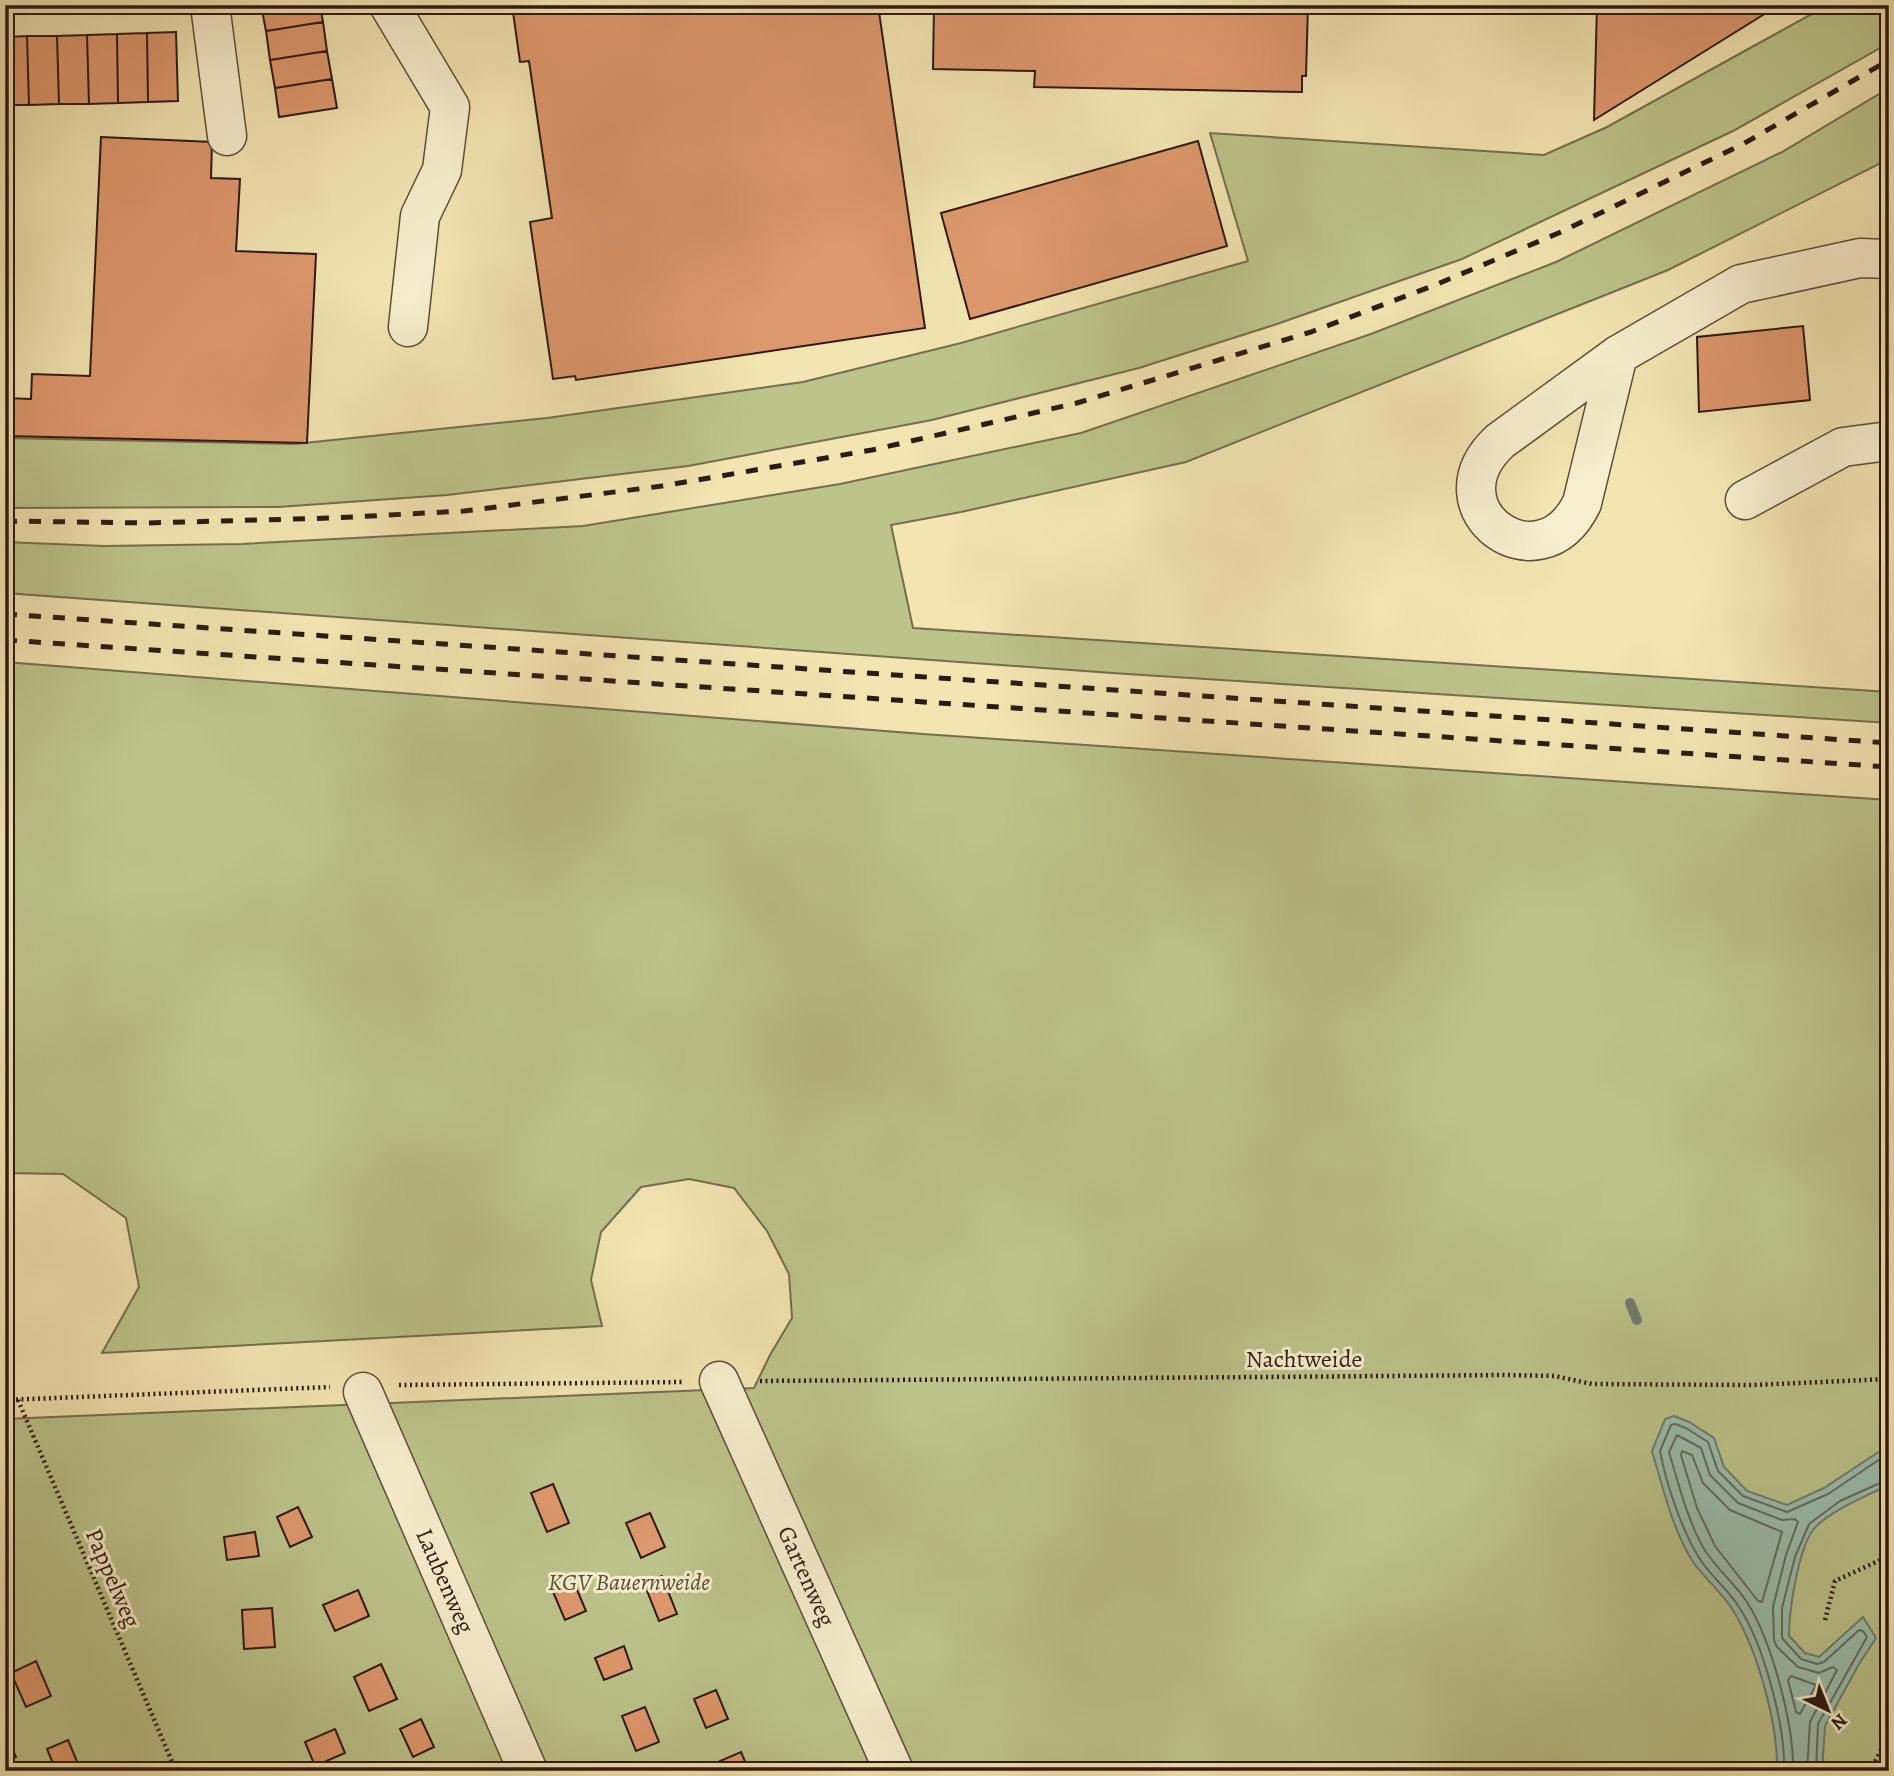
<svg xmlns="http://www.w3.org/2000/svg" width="1894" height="1776" viewBox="0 0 1894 1776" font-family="Alegreya,serif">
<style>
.green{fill:#bcc48b;stroke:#756e4e;stroke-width:2}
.water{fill:#9bbfb0;stroke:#6f7d71;stroke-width:2}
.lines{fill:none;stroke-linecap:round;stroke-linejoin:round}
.shore{stroke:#646c61;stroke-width:2}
.stream{stroke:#6f7d71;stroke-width:10}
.building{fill:#de986d;stroke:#2e1912;stroke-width:2}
.minor-casing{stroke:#5f4c3a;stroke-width:41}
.path{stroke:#2e1912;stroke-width:4.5;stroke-dasharray:2 3.5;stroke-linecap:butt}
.minor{stroke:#f7eecd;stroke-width:38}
.rail{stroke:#2e1912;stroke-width:5;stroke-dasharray:12 12;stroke-linecap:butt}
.labels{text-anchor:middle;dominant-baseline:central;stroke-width:6;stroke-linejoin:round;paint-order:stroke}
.street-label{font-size:24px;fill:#2e1912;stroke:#f7eecd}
.park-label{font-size:24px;font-style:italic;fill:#594c36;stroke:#f7eecd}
</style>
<rect width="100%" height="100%" fill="#f2e5b2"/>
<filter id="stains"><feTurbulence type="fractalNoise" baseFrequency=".00286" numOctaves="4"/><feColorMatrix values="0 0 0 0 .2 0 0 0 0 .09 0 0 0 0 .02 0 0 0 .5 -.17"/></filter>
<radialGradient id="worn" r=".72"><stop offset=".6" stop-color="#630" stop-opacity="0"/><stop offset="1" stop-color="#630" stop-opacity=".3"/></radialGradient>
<path class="green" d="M1828,5H1889V43L1733,131L1462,259L1277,324L1139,368L932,420L688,466L447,495L278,507L5,508V438L294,444L547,418L803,382L961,343L1248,261L1210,133L1544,155L1607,127Z
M1889,88V159L1668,270L1186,462L961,512L891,525L913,628L1889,692V723L1112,673L5,593V542L104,546L242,544L583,526L840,484L1081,433L1371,334L1556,262L1782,152Z
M5,662L923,734L1889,800V1771H5V1419L754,1388L770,1355L792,1318L789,1274L767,1231L734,1188L689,1179L641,1187L601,1232L591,1280L602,1326L102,1353L139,1287L126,1218L63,1174L5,1173Z"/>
<path class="water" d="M1674,1416L1689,1422L1714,1438L1724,1467L1747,1491L1787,1505L1824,1488L1889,1445V1485C1868,1495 1827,1512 1813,1530C1798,1550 1789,1611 1789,1636L1805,1653L1819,1657L1863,1617L1876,1638L1859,1664L1825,1726L1822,1771H1777C1778,1724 1758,1652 1734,1612C1723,1593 1705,1579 1693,1562C1672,1529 1663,1487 1652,1451L1665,1419Z"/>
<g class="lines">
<path class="shore" d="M1682,1451L1692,1455L1703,1483L1730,1510L1782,1532L1762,1602L1758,1601L1715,1546L1697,1508L1681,1455Z
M1791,1676L1816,1685L1800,1714L1796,1712L1788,1680Z
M1784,1771C1786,1727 1763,1643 1739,1607C1728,1589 1709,1575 1698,1556C1681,1528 1666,1483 1660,1451L1671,1425L1675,1424L1686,1428L1708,1442L1718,1471L1743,1496L1787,1512L1828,1494L1889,1453
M1793,1771C1794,1724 1772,1642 1747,1602C1735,1584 1718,1570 1706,1552C1688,1523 1679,1485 1669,1452L1677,1435L1701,1448L1710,1475L1738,1503L1782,1520L1795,1519L1798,1522L1786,1555L1773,1607L1774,1640L1777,1647L1798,1667L1819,1673L1833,1667L1837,1670L1810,1722L1807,1771
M1816,1771L1818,1724L1867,1637L1863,1631L1859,1630L1824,1662L1817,1664L1801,1659L1782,1638V1608L1795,1557L1809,1524L1840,1501L1889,1479"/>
<path class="stream" d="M1630,1303L1637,1320"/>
</g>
<path class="building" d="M261,5H320L323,22L266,31Z
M512,5H878L925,328L576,380L575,376L553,379L530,222L552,218L529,61L520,62Z
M934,5H1308L1306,76H1302V92L1034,87L1035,71L933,69Z
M1597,5H1779L1594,120Z
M323,22L327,51L270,60L266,31Z
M176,32L178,101L148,102L147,33Z
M147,33L148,102L118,103L117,34Z
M117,34L118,103L89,104L87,35Z
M87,35L89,104H59L57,36Z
M27,36H57L59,104L29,105Z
M27,36L29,105H5V37Z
M327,51L332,79L275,88L270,60Z
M332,79L337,108L279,117L275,88Z
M101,137L212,142L211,178L240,179L236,251L316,254L307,443L5,436V398L31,399L32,374L90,376Z
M1198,141L1227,246L970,319L941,213Z
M1803,326L1810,400L1699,412L1697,337Z
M553,1484L569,1523L547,1532L531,1493Z
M298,1507L312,1537L290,1547L277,1517Z
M650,1513L665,1547L641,1558L626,1523Z
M255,1532L259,1556L227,1560L224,1537Z
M662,1576L677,1614L659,1621L644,1583Z
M572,1578L586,1611L565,1620L551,1587Z
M5,1586L12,1603L5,1606Z
M358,1590L369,1616L335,1631L323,1605Z
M272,1608L275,1647L244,1649L242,1610Z
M624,1646L632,1669L604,1680L595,1658Z
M36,1661L51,1696L26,1707L11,1673Z
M381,1664L397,1699L369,1711L354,1677Z
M716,1690L728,1719L706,1728L694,1699Z
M645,1707L659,1742L636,1751L622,1716Z
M421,1719L434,1747L413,1757L400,1729Z
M335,1729L345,1753L315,1766L305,1742Z
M5,1732L16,1757L5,1761Z
M68,1740L81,1771H56L47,1749Z
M741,1752L749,1771H724L720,1761Z"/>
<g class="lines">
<g class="minor-casing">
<g id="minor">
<path d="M210,5L227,136"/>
<path d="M389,5L450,107L442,170L420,216L408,327"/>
<path d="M1618,355L1582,503C1540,590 1427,509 1500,441L1618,355L1741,284L1860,258L1889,259"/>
<path d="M1745,500L1843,447L1889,441"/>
<path id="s1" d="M719,1381L894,1771"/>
<path id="s2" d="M363,1392L528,1771"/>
</g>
</g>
<path class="path" d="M760,1381L1506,1375L1555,1376L1592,1384L1753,1385L1889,1379
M399,1385L684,1382
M5,1400L330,1387
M18,1400L176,1771
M1825,1620L1835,1581L1889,1556
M1870,1771L1889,1735"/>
<use href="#minor" class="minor"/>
<path class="rail" d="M5,521L146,523L333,518L464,511L662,486L872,450L1077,403L1311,332L1435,285L1561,232L1743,144L1889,60
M5,614L1889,743
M5,640L1889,767"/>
</g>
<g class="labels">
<g class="street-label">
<text x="1304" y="1359">Nachtweide</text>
<text stroke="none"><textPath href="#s1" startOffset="214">Gartenweg</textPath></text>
<text transform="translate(113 1578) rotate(67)">Pappelweg</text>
<text stroke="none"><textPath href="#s2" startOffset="206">Laubenweg</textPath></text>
</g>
<g class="park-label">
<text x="629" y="1582">KGV Bauernweide</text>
</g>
</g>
<rect width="1894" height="1776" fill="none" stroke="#f2e5b2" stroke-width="28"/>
<rect x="7" y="7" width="1880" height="1762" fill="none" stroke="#2e1912" stroke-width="3.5"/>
<rect x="14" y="14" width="1866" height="1748" fill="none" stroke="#2e1912" stroke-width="2"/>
<g transform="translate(1828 1710) rotate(137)" stroke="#f7eecd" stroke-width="5" paint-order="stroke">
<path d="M0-5L12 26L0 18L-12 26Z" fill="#2e1912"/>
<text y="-10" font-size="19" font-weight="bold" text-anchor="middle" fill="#2e1912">N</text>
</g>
<rect width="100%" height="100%" filter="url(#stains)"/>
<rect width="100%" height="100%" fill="url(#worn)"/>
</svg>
